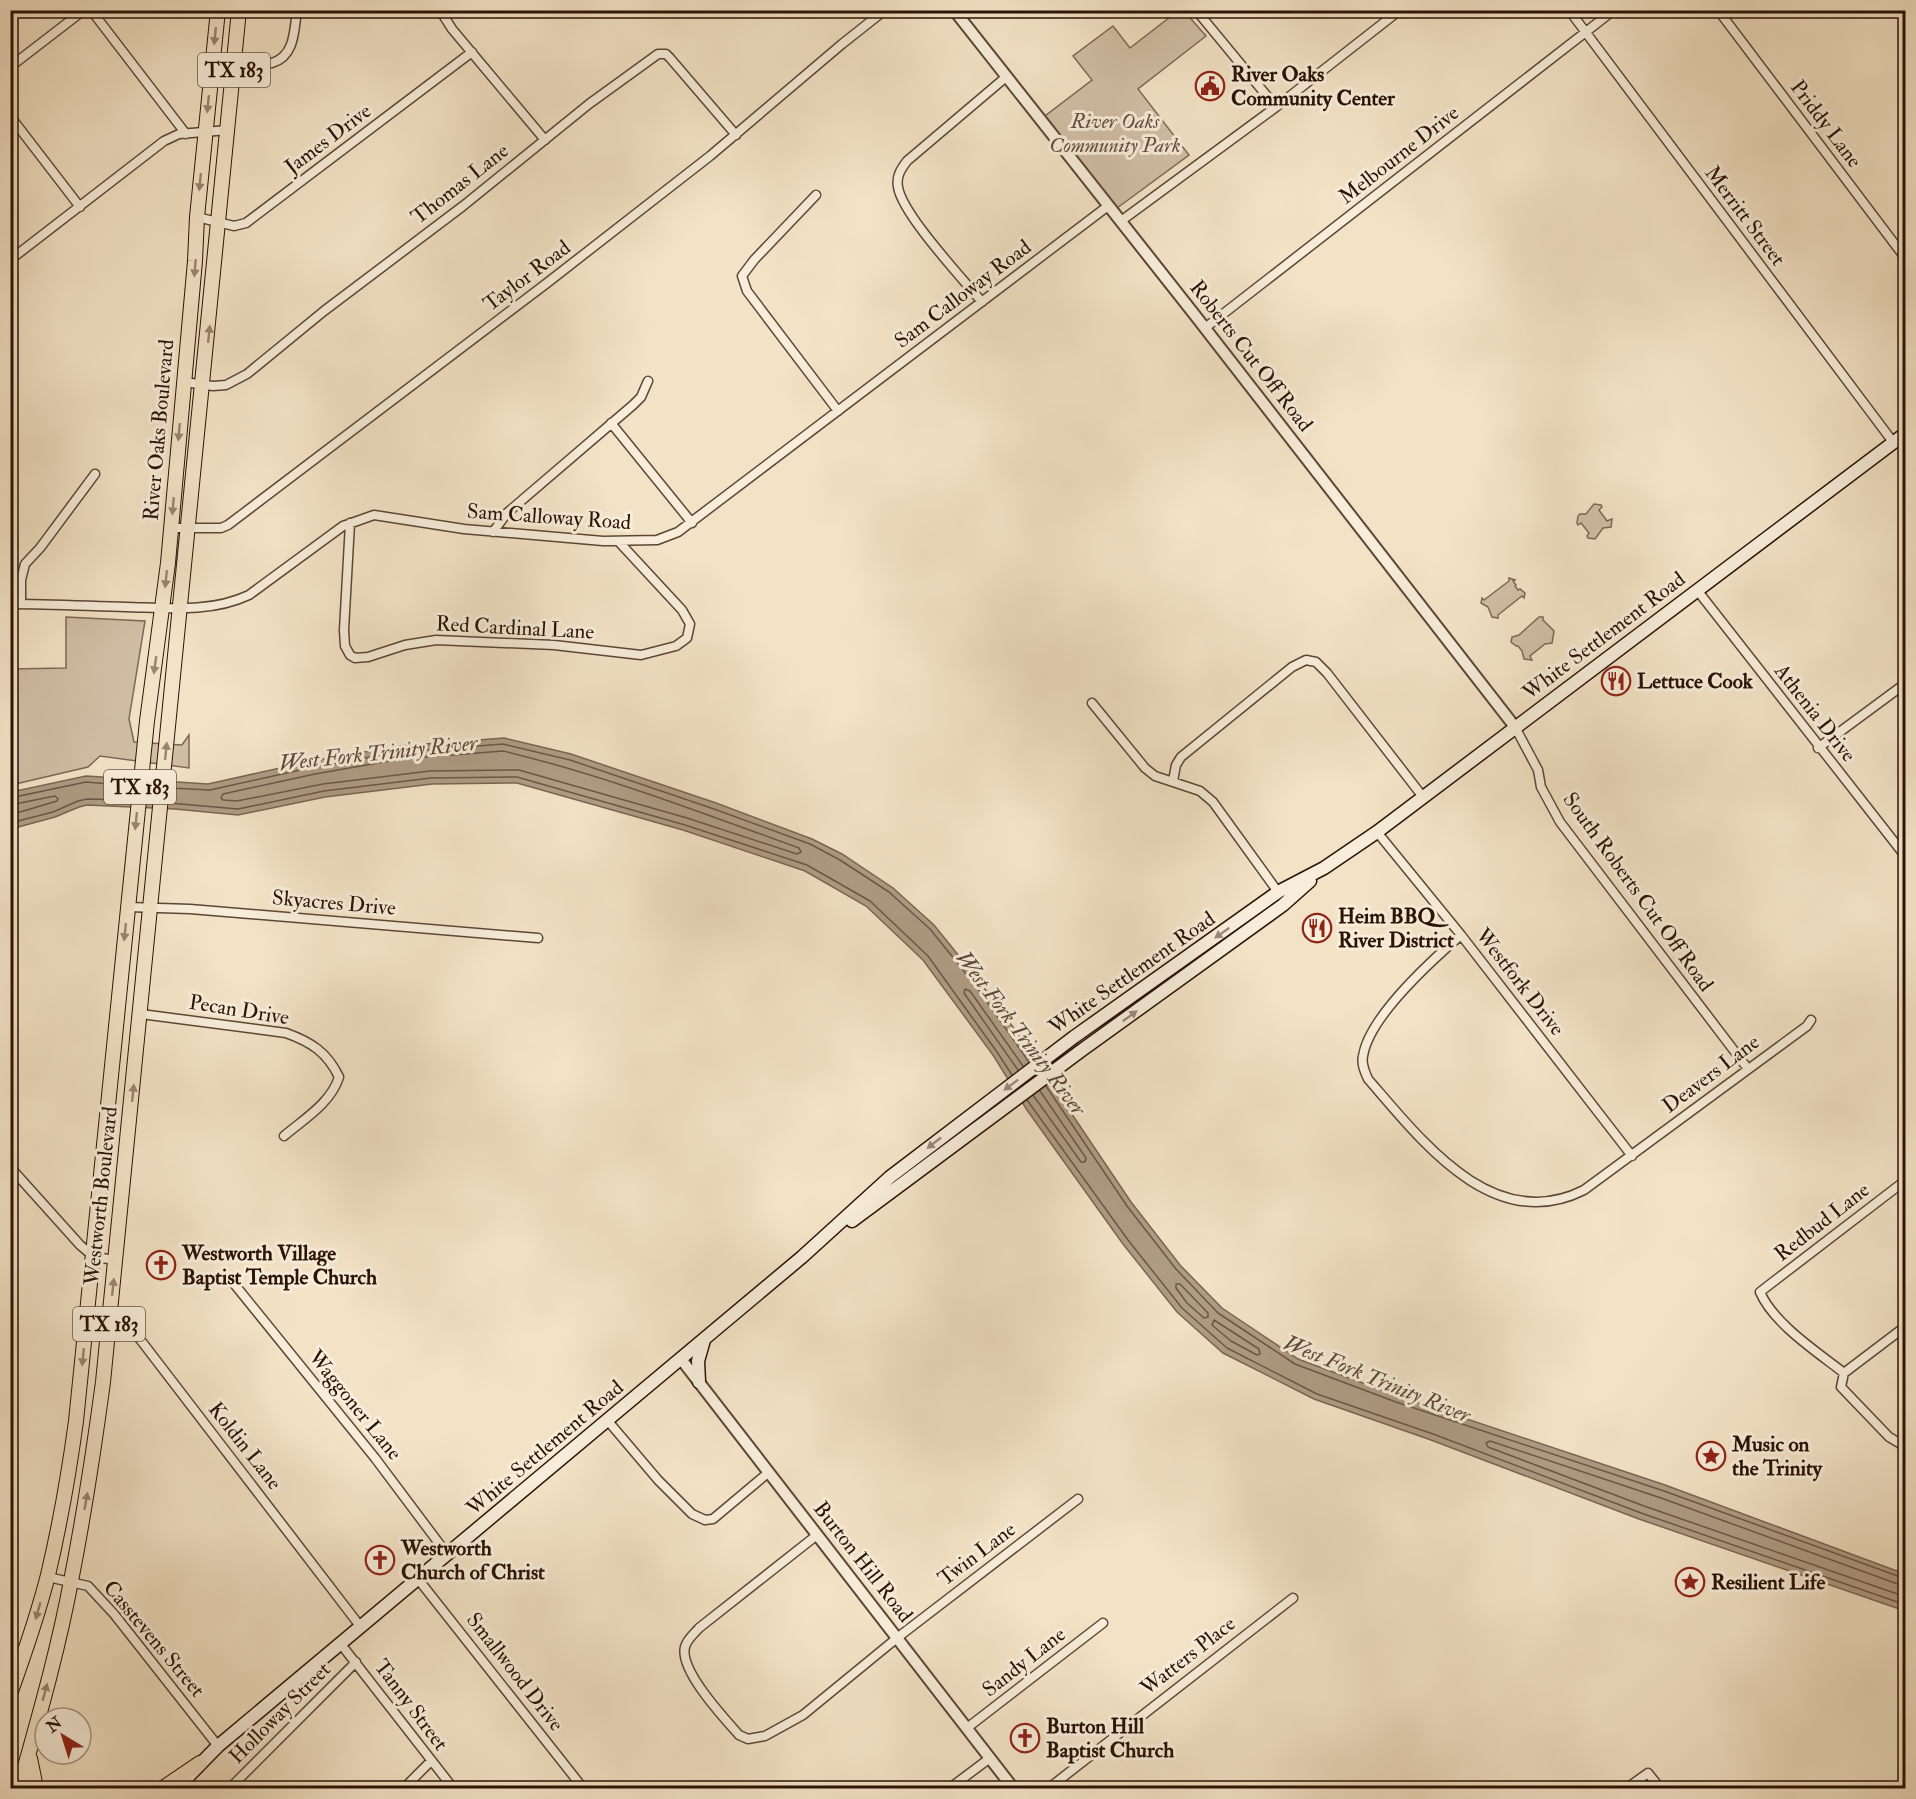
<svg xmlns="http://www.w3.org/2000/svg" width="1916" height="1799" viewBox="0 0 1916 1799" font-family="'IM FELL Double Pica',serif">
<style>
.green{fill:#d1bfa5;stroke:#7e6855;stroke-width:1.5}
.water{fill:#af9c84;stroke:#7a6551;stroke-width:1.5}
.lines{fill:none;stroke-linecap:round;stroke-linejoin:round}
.shore{stroke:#6c5744;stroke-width:1.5}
.minor-casing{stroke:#5c4635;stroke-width:11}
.tertiary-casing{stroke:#5c4635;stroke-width:14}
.secondary-casing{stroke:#2a1205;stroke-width:15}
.primary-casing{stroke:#2a1205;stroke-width:16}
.minor{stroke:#f7edda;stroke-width:8}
.tertiary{stroke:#f7edda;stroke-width:10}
.secondary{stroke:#f7edda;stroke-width:12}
.primary{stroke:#f3e3c6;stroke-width:14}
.oneway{fill:#99856f}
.oneway2{fill:#9b8a7a}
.labels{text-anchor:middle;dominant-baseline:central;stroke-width:6;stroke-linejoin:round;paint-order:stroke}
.shield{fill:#f7edda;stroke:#685445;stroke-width:1.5}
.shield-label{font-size:20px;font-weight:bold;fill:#2a1205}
.poi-label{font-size:21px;font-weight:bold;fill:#2a1205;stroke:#f7edda;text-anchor:start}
.park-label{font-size:21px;font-style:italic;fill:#644f3d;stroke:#f7edda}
.street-label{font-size:21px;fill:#2a1205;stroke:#f7edda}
.water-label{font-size:22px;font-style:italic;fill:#5f4938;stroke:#f7edda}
</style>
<rect width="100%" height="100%" fill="#f3e3c6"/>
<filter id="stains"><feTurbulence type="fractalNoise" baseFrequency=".00333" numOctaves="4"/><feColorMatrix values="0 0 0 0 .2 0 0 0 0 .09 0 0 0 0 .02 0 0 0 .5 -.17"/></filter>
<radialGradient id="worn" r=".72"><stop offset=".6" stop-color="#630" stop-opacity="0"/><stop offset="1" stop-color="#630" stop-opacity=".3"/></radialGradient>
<path class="green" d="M1179,10L1184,11L1206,36L1138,89L1189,155L1117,208L1045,116L1092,80L1073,56L1113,26L1130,48Z
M1594,504L1601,505L1602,507L1599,510L1607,521L1612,519L1611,527L1603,528L1595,539L1588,538L1587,536L1589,533L1581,523L1578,525L1577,523L1578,516L1580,514H1586Z
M1509,578L1515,580L1513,581L1516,585L1515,586L1518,590L1520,589L1525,593L1524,598L1522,596L1498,615V618L1492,617L1488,607L1481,603L1482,598L1484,600L1509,581Z
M66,617L145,621L129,719L134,742L182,745L189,735V768L100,756L88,767L11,785L10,669L66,668Z
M1539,617H1543V620L1554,631L1552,643L1545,644L1530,656L1532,660L1524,659L1522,651L1518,646H1516L1511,642L1512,637L1519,635Z"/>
<path class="water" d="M504,738L571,754L716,803L812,839L842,854L893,888L934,925L980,982L1018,1034L1131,1202L1180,1265L1222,1308L1298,1359L1398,1396L1665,1485L1905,1574V1611L1639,1519L1431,1440L1314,1399L1223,1353L1177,1312L1123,1244L1027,1110L993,1055L923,960L866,906L805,871L683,830L517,783L432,784L325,797L238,815L175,809L87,805L79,807L55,817L11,829V792L86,776L208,784L312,761L399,746Z"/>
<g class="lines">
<path class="shore" d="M503,751C604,775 702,813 799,848L801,852L797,854L687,818L519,770L430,771L323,784L237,801L223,800L221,798L223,794L315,774L401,759Z
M170,788L210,790L314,767L400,752L503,744L570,760L714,809L810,844L840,860L889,892L930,929L976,986L1029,1062
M10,798L86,782L132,786
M169,803L238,809L324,791L431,778L517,777L685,825L807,865L870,901L928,956L997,1052L1012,1075
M10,805L55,796L58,799L57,801L10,815
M10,823L53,812L78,801L87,799L131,800
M1018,1070L964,993L965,989L970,991L1023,1066
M1046,1086L1127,1206L1176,1269L1218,1313L1295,1364L1396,1402L1664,1491L1906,1579
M1033,1095L1081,1162H1085L1086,1158L1040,1091
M1027,1100L1128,1240L1182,1308L1227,1348L1317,1394L1433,1434L1641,1513L1906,1605
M1176,1284H1180L1208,1313V1317L1204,1318L1187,1303L1176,1288Z
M1214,1320L1259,1349L1260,1354L1257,1355L1231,1341L1212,1325Z
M1906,1587L1661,1498L1490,1441L1486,1443L1488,1447L1644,1506L1906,1597"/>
<g class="minor-casing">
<path id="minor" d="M91,10L186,134
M440,10L452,29L545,140
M1196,10L1276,107
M1569,10L1893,442
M1718,10L1906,259
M213,61L272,63C295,56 294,31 297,10
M10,67L84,10
M10,116L80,207
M816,195L754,260L742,276L747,291L838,411
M197,217L234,226L246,223L472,52
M1121,221L1276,107L1400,10
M10,260L164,141L179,134L228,130
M982,302C962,278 902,214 898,187C896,176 901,169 907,161L1006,77
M1205,328L1614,10
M184,382L213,386L226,385L247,374L324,311L463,206L589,104L658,54H666L670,58L736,135
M611,423L692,523
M350,523L344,630L345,646L350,655L355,658L368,657L405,645L436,640L554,645L641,655L676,646L687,638L690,624L682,610L619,542
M171,528H221L228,525L547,283L710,156L842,44L885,10
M493,532L507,513L633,405L641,397L648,381
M1697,590L1906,857
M10,604C49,604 88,606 126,607C167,608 211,613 249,595L343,526L374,515L464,529L603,541L657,540L678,532L1108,206
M21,604V580L25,564L40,548L95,474
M1092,703L1145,768L1155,776L1200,791L1213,802L1278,892
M1515,727L1538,770L1541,787L1560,822L1748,1069
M1818,748L1906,683
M1173,781L1176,765L1181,757L1292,667L1306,660L1316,662L1327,673L1423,797
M1377,832L1461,935L1632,1156
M128,907L190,909L538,938
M1461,935C1431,961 1369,1017 1363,1056C1361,1064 1365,1072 1368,1079C1421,1140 1493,1236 1584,1190L1807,1026L1811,1020
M141,1014L286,1033C311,1042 327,1052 339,1077C331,1103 304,1119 284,1136
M10,1167L80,1245L94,1257L116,1260
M1906,1180L1760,1292C1773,1323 1817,1352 1844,1373L1906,1326
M231,1280L375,1458L447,1554
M88,1314L110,1316L126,1321L360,1626
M1844,1373L1841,1387L1889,1437L1906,1447
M608,1421L658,1480L692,1514L705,1520L713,1519L769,1472
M817,1535L699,1628C694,1634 687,1639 685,1647C679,1670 724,1718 739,1735L748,1739L765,1736L803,1715L897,1638L1078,1499
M48,1577L88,1586L114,1614L218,1746
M418,1579L583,1788
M340,1643L453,1788
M967,1728L1103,1623
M230,1788L356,1662
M404,1788L431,1761
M950,1788L990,1758
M1049,1788L1293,1598
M1627,1788L1648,1773L1660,1788"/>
</g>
<g class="tertiary-casing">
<path id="tertiary" d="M954,10L1194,314L1515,727
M681,1359L1013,1788"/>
</g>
<g class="secondary-casing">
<path id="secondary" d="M852,1221L1082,1050L1283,905L1310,881
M699,1382L698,1361L704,1340
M177,1788L218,1746L802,1257L890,1177L1074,1037L1278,892L1324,868L1377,832L1906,433"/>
</g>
<g class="primary-casing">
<path id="primary" d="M10,1694C24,1655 38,1615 48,1575C60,1524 69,1473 76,1421L147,721L168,563L195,261L197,217L218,10
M30,1758L36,1788
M19,1788C38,1720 58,1651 71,1581C84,1515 94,1449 103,1382L239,10
M163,1788L200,1763"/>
</g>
<use href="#minor" class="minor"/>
<use href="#tertiary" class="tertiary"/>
<use href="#secondary" class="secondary"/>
<use href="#primary" class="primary"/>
</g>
<defs><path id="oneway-solid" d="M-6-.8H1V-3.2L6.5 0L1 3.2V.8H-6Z" transform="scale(1.5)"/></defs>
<g class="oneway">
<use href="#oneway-solid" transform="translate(215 36) rotate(96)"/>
<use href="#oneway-solid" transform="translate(208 104) rotate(96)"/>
<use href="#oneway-solid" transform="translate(200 182) rotate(96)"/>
<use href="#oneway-solid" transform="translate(195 268) rotate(95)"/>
<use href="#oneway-solid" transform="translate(209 334) rotate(-84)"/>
<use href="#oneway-solid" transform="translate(179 432) rotate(95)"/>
<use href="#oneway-solid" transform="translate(173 506) rotate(95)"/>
<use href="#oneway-solid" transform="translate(166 579) rotate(96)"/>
<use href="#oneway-solid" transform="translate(155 665) rotate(98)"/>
<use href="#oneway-solid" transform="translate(166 751) rotate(-84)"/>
<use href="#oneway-solid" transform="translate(136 821) rotate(96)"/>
<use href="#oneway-solid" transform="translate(125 932) rotate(96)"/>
<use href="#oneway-solid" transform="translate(133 1093) rotate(-84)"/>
<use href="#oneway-solid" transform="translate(113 1287) rotate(-84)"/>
<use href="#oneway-solid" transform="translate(83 1357) rotate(96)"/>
<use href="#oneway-solid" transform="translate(86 1501) rotate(-80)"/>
<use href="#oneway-solid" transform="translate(38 1611) rotate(106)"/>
<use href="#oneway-solid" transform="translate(45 1692) rotate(-75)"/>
</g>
<g class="oneway2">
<use href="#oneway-solid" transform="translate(1222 933) rotate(145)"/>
<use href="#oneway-solid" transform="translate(1130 1016) rotate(-36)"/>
<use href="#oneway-solid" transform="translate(1011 1085) rotate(143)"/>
<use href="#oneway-solid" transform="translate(934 1143) rotate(142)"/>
</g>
<defs>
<g id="civic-ring" transform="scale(1.5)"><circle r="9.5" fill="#f7edda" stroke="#8f2418" stroke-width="1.5"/><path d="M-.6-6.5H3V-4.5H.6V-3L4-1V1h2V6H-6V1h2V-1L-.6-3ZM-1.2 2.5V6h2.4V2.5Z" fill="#8f2418"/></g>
<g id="restaurant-ring" transform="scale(1.5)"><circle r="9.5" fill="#f7edda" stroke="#8f2418" stroke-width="1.5"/><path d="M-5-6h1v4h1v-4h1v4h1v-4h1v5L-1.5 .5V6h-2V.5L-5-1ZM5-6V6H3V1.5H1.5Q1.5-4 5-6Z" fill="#8f2418"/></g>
<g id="church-ring" transform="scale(1.5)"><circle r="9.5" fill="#f7edda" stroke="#8f2418" stroke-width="1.5"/><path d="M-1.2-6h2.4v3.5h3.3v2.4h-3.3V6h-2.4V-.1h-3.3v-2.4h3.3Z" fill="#8f2418"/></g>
<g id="sight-ring" transform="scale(1.5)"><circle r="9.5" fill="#f7edda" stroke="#8f2418" stroke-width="1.5"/><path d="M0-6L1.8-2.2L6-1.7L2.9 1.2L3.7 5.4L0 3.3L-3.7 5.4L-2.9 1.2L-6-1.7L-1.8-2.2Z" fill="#8f2418"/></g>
</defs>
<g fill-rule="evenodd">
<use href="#civic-ring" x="1210" y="86"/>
<use href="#restaurant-ring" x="1616" y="681"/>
<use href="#restaurant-ring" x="1317" y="928"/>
<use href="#church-ring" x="161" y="1265"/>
<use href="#sight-ring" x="1711" y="1456"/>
<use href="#church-ring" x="380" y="1560"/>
<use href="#sight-ring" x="1690" y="1582"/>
<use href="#church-ring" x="1025" y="1738"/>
</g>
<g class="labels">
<g class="shield">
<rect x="198" y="53" width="72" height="34" rx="4.5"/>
<rect x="104" y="770" width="72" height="34" rx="4.5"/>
<rect x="73" y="1307" width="72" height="34" rx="4.5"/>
</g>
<g class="shield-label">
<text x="234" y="70">TX 183</text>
<text x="140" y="787">TX 183</text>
<text x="109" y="1324">TX 183</text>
</g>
<g class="poi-label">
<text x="1231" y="74">River Oaks<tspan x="1231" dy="24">Community Center</tspan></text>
<text x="1637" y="681">Lettuce Cook</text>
<text x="1338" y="916">Heim BBQ<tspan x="1338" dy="24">River District</tspan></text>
<text x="182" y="1253">Westworth Village<tspan x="182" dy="24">Baptist Temple Church</tspan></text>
<text x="1732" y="1444">Music on<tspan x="1732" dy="24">the Trinity</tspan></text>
<text x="401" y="1548">Westworth<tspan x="401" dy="24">Church of Christ</tspan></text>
<text x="1711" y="1582">Resilient Life</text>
<text x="1046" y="1726">Burton Hill<tspan x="1046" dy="24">Baptist Church</tspan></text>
</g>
<g class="park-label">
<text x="1115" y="121">River Oaks<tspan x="1115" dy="24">Community Park</tspan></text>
</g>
<g class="street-label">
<text transform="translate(1826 124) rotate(53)">Priddy Lane</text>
<text transform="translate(328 139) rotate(-37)">James Drive</text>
<text transform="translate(1399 155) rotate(-38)">Melbourne Drive</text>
<text transform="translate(460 184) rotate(-38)">Thomas Lane</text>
<text transform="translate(1745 216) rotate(53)">Merritt Street</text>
<text transform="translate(527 276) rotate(-37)">Taylor Road</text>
<text transform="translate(963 294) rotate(-37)">Sam Calloway Road</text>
<text transform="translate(1251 356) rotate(52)">Roberts Cut Off Road</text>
<text transform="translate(159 430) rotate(-85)">River Oaks Boulevard</text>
<text transform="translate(549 517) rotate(4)">Sam Calloway Road</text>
<text transform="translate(515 628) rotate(3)">Red Cardinal Lane</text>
<text transform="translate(1604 636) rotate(-37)">White Settlement Road</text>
<text transform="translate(1815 713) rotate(52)">Athenia Drive</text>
<text transform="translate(1638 892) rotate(54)">South Roberts Cut Off Road</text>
<text transform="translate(334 903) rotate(5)">Skyacres Drive</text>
<text transform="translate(1132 973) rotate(-35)">White Settlement Road</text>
<text transform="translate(1520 982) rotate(52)">Westfork Drive</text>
<text transform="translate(239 1010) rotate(9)">Pecan Drive</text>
<text transform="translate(1711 1074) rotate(-37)">Deavers Lane</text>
<text transform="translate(101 1196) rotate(-84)">Westworth Boulevard</text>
<text transform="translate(1822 1222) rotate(-38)">Redbud Lane</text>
<text transform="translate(355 1405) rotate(51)">Waggoner Lane</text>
<text transform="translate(245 1446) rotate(52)">Koldin Lane</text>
<text transform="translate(545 1448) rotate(-40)">White Settlement Road</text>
<text transform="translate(977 1554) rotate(-37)">Twin Lane</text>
<text transform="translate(863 1562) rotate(52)">Burton Hill Road</text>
<text transform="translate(154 1639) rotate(50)">Casstevens Street</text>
<text transform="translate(1188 1656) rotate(-38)">Watters Place</text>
<text transform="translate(1024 1662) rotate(-38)">Sandy Lane</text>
<text transform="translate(515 1672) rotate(52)">Smallwood Drive</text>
<text transform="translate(411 1705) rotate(53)">Tanny Street</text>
<text transform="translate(280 1713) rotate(-45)">Holloway Street</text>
</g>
<g class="water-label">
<text transform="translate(378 753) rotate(-6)">West Fork Trinity River</text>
<text transform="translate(1021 1033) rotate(53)">West Fork Trinity River</text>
<text transform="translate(1377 1379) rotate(22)">West Fork Trinity River</text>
</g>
</g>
<rect width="1916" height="1799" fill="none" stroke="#f3e3c6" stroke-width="36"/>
<rect x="12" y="12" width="1892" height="1775" fill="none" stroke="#2a1205" stroke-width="3"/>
<rect x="18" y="18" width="1880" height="1763" fill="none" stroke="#2a1205" stroke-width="1.5"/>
<g transform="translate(63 1736) rotate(322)"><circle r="28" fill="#f7edda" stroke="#a59585" stroke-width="1.5"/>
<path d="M0-4.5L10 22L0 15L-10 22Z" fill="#8f2418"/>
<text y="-9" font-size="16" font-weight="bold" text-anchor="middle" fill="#2a1205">N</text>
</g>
<rect width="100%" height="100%" filter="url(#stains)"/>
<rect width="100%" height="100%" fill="url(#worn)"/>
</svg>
